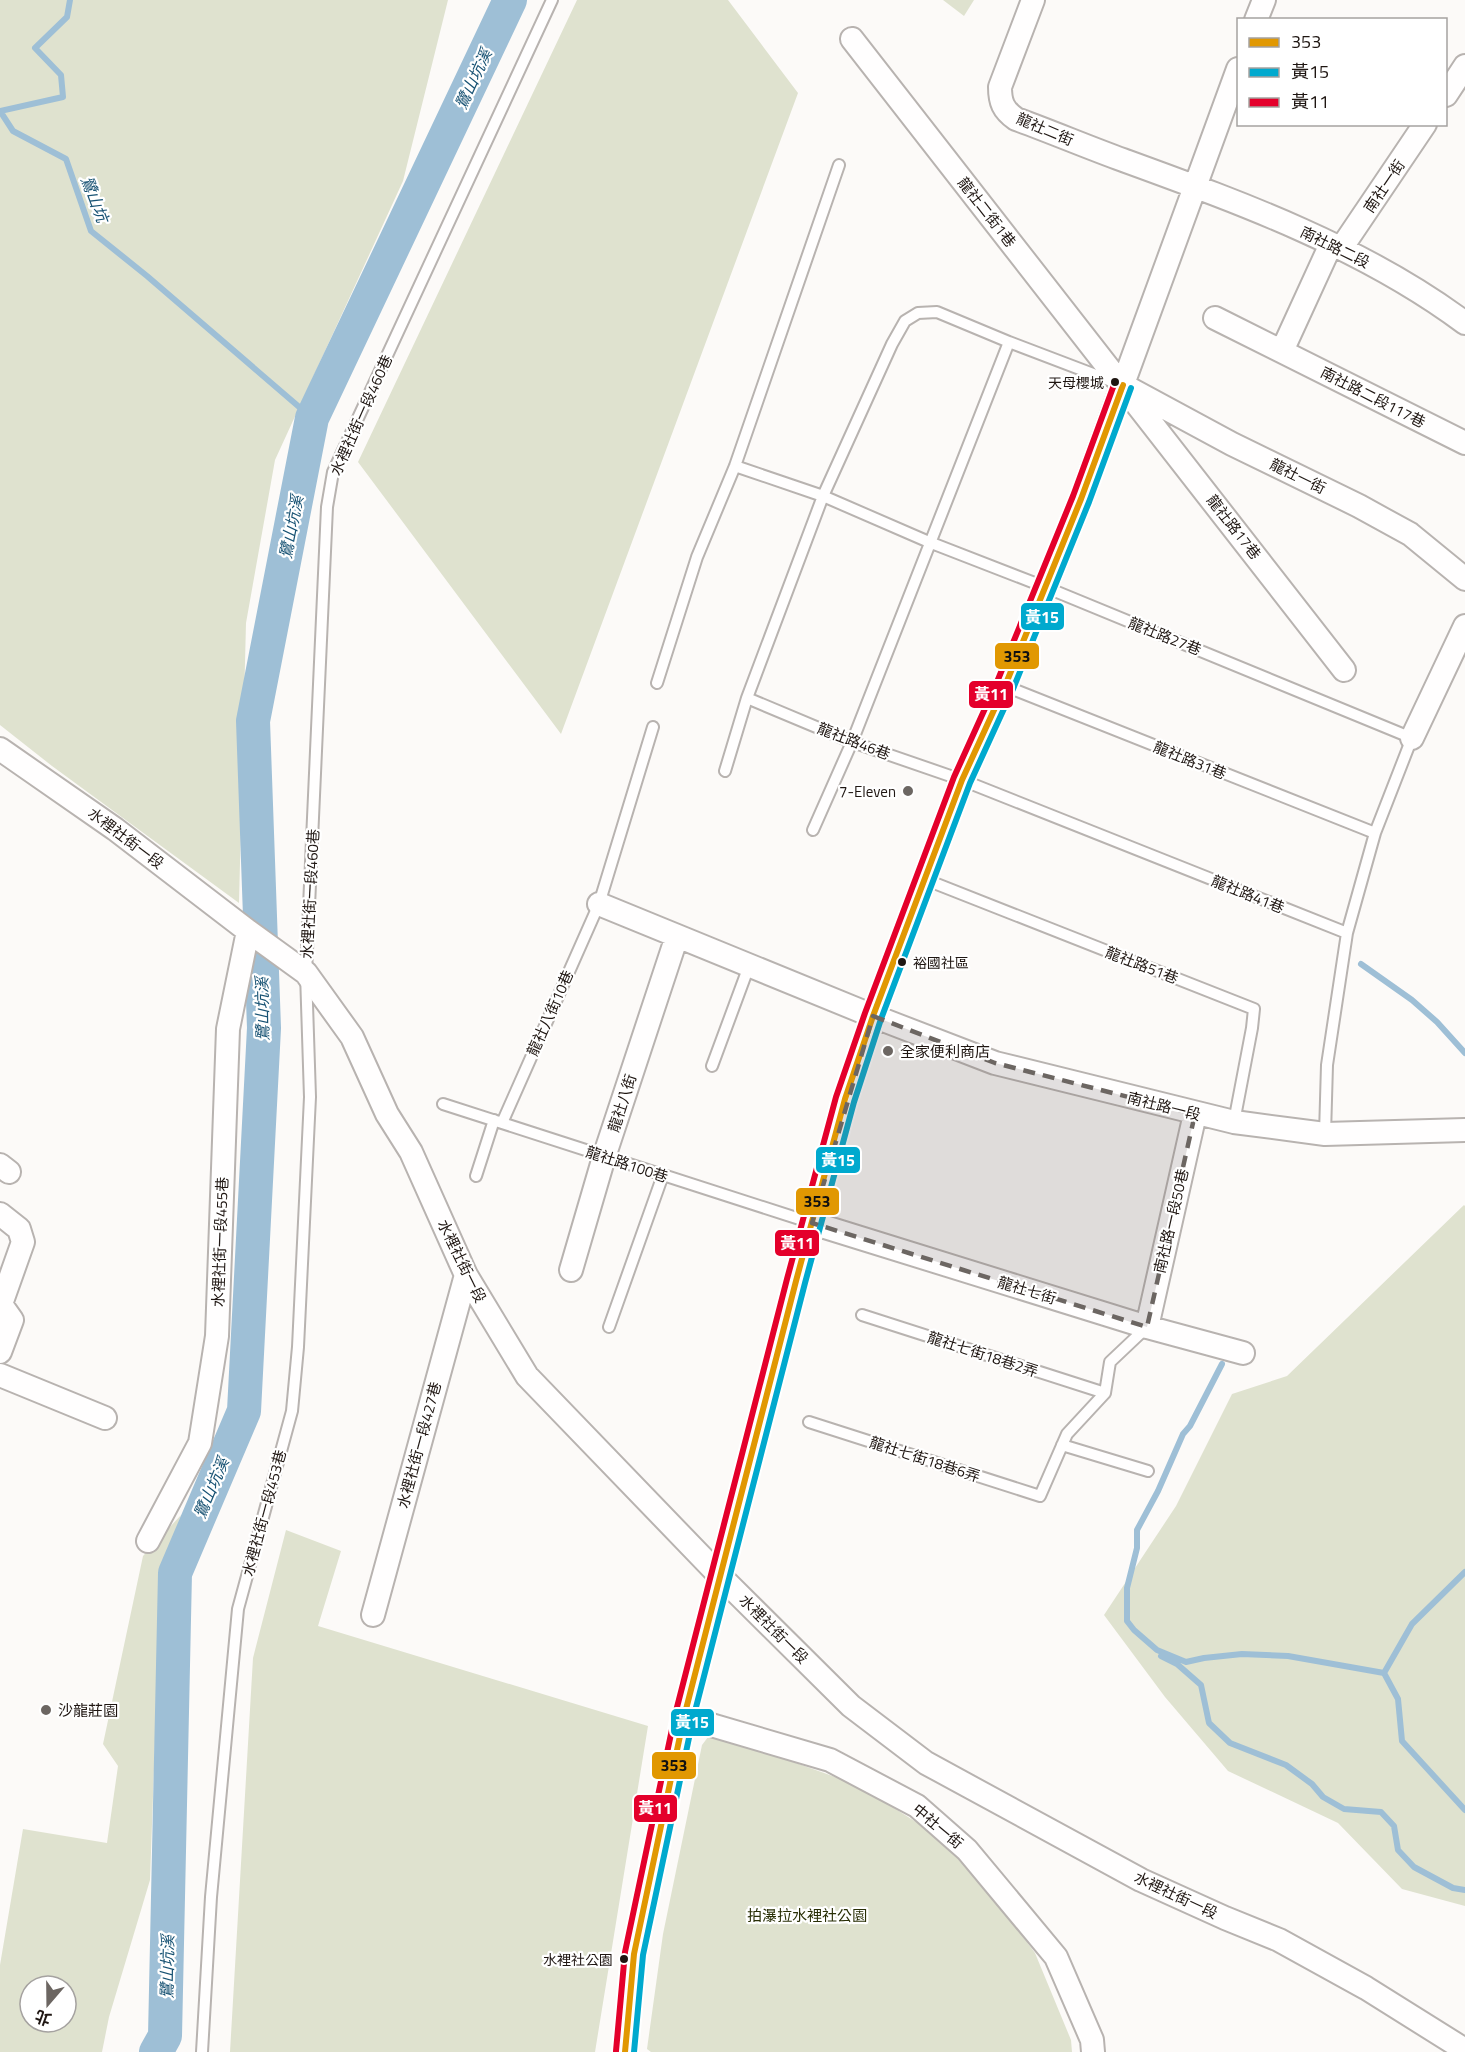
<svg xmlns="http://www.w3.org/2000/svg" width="1465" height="2052" viewBox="0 0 1465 2052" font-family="'Titillium Web','Noto Sans TC',sans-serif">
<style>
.green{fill:#dfe2cf;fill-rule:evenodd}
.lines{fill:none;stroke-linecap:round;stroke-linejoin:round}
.stream{stroke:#9ebfd6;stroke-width:6}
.river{stroke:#9ebfd6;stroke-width:34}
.lane-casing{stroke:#b8b3b0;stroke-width:14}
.street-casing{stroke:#b8b3b0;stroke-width:26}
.lane{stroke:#fffefe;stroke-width:10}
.street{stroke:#fffefe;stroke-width:22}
.bus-1-casing{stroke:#fff;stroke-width:10}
.bus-2-casing{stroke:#fff;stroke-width:10}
.bus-3-casing{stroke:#fff;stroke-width:10}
.bus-1{stroke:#e19802;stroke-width:6}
.bus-2{stroke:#00a9ce;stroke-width:6}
.bus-3{stroke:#e4002b;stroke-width:6}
.marked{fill:#6c6662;fill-opacity:0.2;stroke:#6c6662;stroke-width:4.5;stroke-dasharray:12 8;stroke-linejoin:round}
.bus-dot{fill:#1f1612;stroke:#fff;stroke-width:2}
.poi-dot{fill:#6c6662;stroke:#fff;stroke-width:2}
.labels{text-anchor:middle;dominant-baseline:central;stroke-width:4.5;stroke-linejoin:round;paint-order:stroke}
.bus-label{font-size:14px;fill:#1f1612;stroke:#fff;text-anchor:end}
.street-label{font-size:15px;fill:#1f1612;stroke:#fff}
.poi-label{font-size:15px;fill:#1f1612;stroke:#fff;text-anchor:start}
.park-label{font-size:15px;fill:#292f06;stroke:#fff}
.water-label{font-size:16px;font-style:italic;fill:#175273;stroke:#fff}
.line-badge{stroke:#fff;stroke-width:2}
.badge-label{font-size:16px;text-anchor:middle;font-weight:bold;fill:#fff}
.pale-badge-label{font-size:16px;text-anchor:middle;font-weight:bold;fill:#111}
</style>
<rect width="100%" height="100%" fill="#fcfaf8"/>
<path class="green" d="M0,0H448L403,181L275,460L246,623L239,903L52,766L0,725Z
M577,0H728L798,93L561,734L358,462Z
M943,0H974L964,16Z
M1464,1205L1465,1206V1906L1402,1889L1338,1823L1228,1771L1165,1697L1104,1615L1176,1506L1232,1394L1287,1376Z
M181,1515L161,1574L150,1880L109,2017L102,2052H0V1965L23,1829L107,1843L118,1766L103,1744L143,1556ZM30,1986H66V2022H30Z
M286,1530L341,1551L318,1626L648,1726L595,2052H230L253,1658Z
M711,1733L858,1785L963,1852L985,1886L1035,1953L1071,2040L1072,2052H651L647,2049L663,1934L702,1745Z"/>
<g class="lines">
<path class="stream" d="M70,0L67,17L35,48L61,75L63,97L0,111L13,131L66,159L91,231L147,276L312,418
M1361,964L1412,1000L1437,1022L1465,1053
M1222,1364L1190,1426L1183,1434L1158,1491L1137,1530V1548L1127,1588V1621L1134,1630L1157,1650L1186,1662L1204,1658L1242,1654L1288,1656L1384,1673L1398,1699L1402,1741L1465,1810
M1161,1656L1177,1664L1201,1685L1209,1723L1230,1743L1286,1765L1312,1784L1323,1797L1344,1809L1381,1812L1394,1826L1398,1850L1414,1867L1453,1888L1465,1890
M1384,1673L1412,1624L1465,1572"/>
<path class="river" d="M156,2052L165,2036L175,1573L244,1411L264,1028L253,721L312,418L510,0"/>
<g class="lane-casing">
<path id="lane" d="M735,466L823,496L929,542L1045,587L1412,738L1375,833L1347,933L1327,1065L1325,1134
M657,683L697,557L735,466L839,165
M1005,686L1375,833
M747,698L852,742L962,780L1347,933
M725,771L747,698L823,496L892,344L905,321L918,313L937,312L1009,342L1114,382
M813,830L852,742L1009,342
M924,879L1254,1009L1252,1028L1234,1122
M712,1066L749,966
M443,1104L812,1223
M502,1123L599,904L653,727
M476,1176L494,1120
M862,1315L1105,1393
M609,1327L663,1175
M809,1422L1040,1496L1067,1434L1105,1393L1110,1362L1147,1327
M1062,1445L1148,1471
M202,2052L211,1897L238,1609L292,1411L298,1347L310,1097L306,973L327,507L333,472L552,0"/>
</g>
<g class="street-casing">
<path id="street" d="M1033,0L1000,87C1000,102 1003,110 1016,119C1052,132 1087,147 1123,160C1241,203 1363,247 1465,323
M1256,20L1264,0
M852,39L1344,670
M1446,95L1465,66
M1342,247L1425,124
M1215,318L1465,443
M1282,351L1331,244
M1132,390L1232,444L1359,506L1410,534L1465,579
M1412,738L1465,626
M0,749L115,829L248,931L306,973L352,1037L387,1114L411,1152L466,1275L527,1376L719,1575L851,1706L926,1763L1141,1880L1225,1918L1279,1940L1366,1988L1465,2050
M599,904L873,1016L995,1063L1234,1122L1325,1134L1465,1130
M0,1165L9,1172
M0,1214L19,1229L23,1242L1,1304
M812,1223L1147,1327L1243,1353
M571,1270L604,1157L677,936
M0,1303L12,1320L0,1352
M1147,1327L1195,1114
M0,1375L105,1418
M148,1541L200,1443L217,1336L228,1029L248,931
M373,1615L466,1275
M684,1717L830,1760L917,1806L967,1850L1056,1957L1092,2040L1093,2052
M625,2052L634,1954L684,1717L796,1281L845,1099L873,1016L962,780L1005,686L1081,499L1238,69"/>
</g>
<use href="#lane" class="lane"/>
<use href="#street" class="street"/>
<g class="bus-1-casing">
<path id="bus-1" d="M625,2052L634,1954L684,1717L796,1281L845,1099L873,1016L962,780L1005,686L1081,499L1123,385"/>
</g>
<g class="bus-2-casing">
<path id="bus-2" d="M634,2052L643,1955L693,1719L805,1283L854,1102L881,1019L970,783L1013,689L1089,502L1131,388"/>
</g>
<g class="bus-3-casing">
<path id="bus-3" d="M616,2051L625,1952L675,1715L787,1279L836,1097L865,1013L954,777L997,682L1073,496L1115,382"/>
</g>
<use href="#bus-1" class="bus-1"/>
<use href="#bus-2" class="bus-2"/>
<use href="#bus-3" class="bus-3"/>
</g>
<path class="marked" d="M873,1016L995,1063L1195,1114L1147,1327L812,1223Z"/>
<g class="bus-dot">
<circle cx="1115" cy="382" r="5"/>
<circle cx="902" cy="962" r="5"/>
<circle cx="624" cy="1959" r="5"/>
</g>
<g class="poi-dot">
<circle cx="908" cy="791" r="6"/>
<circle cx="888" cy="1051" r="6"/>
<circle cx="46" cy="1710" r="6"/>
</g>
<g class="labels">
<g class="bus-label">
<text x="1104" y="382">天母櫻城</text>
<text x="913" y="962" text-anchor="start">裕國社區</text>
<text x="613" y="1959">水裡社公園</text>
</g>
<g class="street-label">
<text transform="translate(1045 129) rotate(23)">龍社二街</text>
<text transform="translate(1384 186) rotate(-56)">南社一街</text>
<text transform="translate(987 212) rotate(52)">龍社二街1巷</text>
<text transform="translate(1335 247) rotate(26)">南社路二段</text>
<text transform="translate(1373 397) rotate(27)">南社路二段117巷</text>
<text transform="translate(361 415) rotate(-66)">水裡社街一段460巷</text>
<text transform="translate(1298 476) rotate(26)">龍社一街</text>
<text transform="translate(1234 527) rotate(52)">龍社路17巷</text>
<text transform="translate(1165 636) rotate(22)">龍社路27巷</text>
<text transform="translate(854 741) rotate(21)">龍社路46巷</text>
<text transform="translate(1190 760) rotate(22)">龍社路31巷</text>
<text transform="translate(126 838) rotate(37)">水裡社街一段</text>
<text transform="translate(310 894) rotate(-87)">水裡社街一段460巷</text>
<text transform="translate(1248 894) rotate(22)">龍社路41巷</text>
<text transform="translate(1142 965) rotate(21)">龍社路51巷</text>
<text transform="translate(550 1013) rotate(-66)">龍社八街10巷</text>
<text transform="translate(622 1103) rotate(-72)">龍社八街</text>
<text transform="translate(1164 1106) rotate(14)">南社路一段</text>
<text transform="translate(627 1164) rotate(18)">龍社路100巷</text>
<text transform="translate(1171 1221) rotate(-77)">南社路一段50巷</text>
<text transform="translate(220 1242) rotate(-88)">水裡社街一段455巷</text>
<text transform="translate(462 1261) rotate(64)">水裡社街一段</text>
<text transform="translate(1027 1290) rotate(17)">龍社七街</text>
<text transform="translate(983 1354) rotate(18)">龍社七街18巷2弄</text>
<text transform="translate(419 1445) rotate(-75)">水裡社街一段427巷</text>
<text transform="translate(925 1459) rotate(18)">龍社七街18巷6弄</text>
<text transform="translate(264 1513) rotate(-75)">水裡社街一段453巷</text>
<text transform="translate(774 1629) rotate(45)">水裡社街一段</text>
<text transform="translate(938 1826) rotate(40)">中社一街</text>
<text transform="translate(1176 1895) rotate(25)">水裡社街一段</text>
</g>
<g class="poi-label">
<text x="896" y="791" text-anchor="end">7-Eleven</text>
<text x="900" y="1051">全家便利商店</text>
<text x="58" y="1710">沙龍莊園</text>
</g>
<g class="park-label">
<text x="807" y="1915">拍瀑拉水裡社公園</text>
</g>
<g class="water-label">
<text transform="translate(473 79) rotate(-65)">鷺山坑溪</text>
<text transform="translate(95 199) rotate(69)">鷺山坑</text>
<text transform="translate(291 527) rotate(-79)">鷺山坑溪</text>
<text transform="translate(262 1009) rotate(-91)">鷺山坑溪</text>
<text transform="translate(211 1488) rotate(-67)">鷺山坑溪</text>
<text transform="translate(167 1967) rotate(-89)">鷺山坑溪</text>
</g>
</g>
<g class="line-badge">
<rect x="1020" y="602" width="45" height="29" rx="6" fill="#00a9ce"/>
<rect x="994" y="642" width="46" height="28" rx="6" fill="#e19802"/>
<rect x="968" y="680" width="46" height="29" rx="6" fill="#e4002b"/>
<rect x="815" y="1146" width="46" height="28" rx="6" fill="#00a9ce"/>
<rect x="795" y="1187" width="45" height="29" rx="6" fill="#e19802"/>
<rect x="774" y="1229" width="46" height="28" rx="6" fill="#e4002b"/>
<rect x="670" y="1708" width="45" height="29" rx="6" fill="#00a9ce"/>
<rect x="651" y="1751" width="46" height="29" rx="6" fill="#e19802"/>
<rect x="633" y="1794" width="45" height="29" rx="6" fill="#e4002b"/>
</g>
<g class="badge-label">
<text x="1042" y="623">黃15</text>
<text x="991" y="700">黃11</text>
<text x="838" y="1166">黃15</text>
<text x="797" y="1249">黃11</text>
<text x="692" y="1728">黃15</text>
<text x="655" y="1814">黃11</text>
</g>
<g class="pale-badge-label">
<text x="1017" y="662">353</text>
<text x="817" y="1207">353</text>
<text x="674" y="1771">353</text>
</g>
<rect x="1237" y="18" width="210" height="108" fill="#ffffff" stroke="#a5a2a0" stroke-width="1.5"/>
<rect x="1249" y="38" width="30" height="9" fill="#e19802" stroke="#a5a2a0" stroke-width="1.5"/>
<text x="1291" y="48" font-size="18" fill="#1f1612">353</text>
<rect x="1249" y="68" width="30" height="9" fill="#00a9ce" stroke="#a5a2a0" stroke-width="1.5"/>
<text x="1291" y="78" font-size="18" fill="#1f1612">黃15</text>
<rect x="1249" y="98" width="30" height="9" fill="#e4002b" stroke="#a5a2a0" stroke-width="1.5"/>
<text x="1291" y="108" font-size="18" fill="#1f1612">黃11</text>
<g transform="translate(48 2004) rotate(200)"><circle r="28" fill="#ffffff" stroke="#a5a2a0" stroke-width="1.5"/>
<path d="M0-4.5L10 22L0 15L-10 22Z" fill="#6c6662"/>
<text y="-9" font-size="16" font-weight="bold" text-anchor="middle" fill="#1f1612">北</text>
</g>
</svg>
